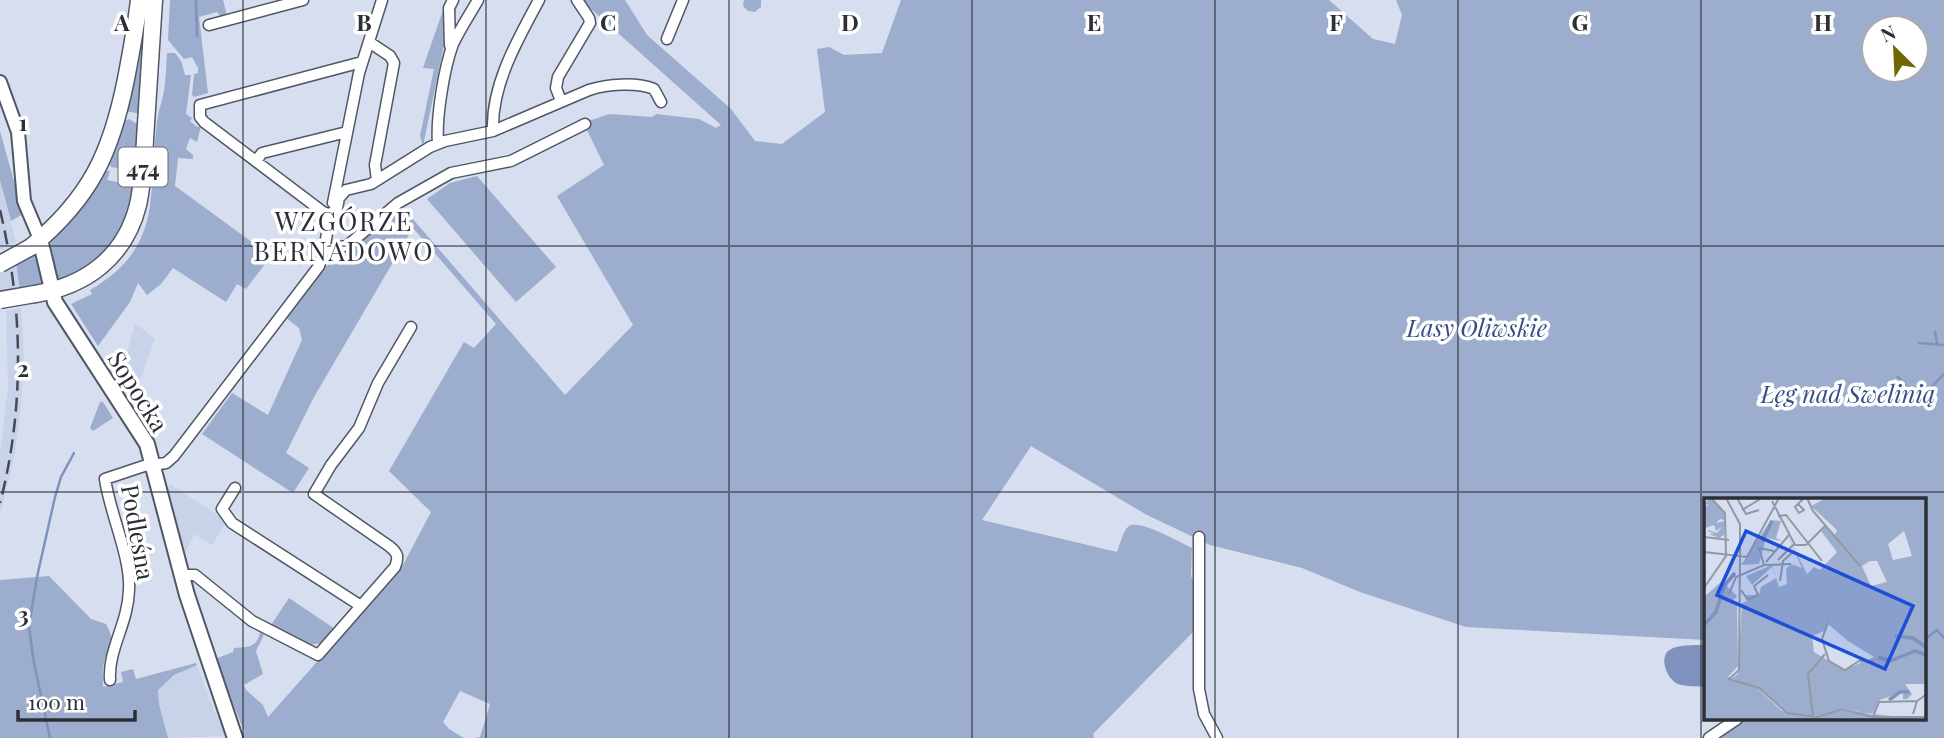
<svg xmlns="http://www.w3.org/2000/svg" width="1944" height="738" viewBox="0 0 1944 738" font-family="'Playfair Display',serif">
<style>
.built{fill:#c8d3ea}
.green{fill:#9dadcd;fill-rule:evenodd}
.water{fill:#7f92bd}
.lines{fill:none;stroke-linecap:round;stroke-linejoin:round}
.stream{stroke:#7f92bd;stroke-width:2.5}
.minor-casing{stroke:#505765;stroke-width:13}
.tertiary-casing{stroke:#505765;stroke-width:16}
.secondary-casing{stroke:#505765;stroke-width:18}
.primary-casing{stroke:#505765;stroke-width:19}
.minor{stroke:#fff;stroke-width:10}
.tertiary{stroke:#fff;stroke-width:12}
.secondary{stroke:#fff;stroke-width:14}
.primary{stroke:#fff;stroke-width:16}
.rail{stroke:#474a53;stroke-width:2.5;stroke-dasharray:14 7;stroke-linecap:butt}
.primary-bridge-casing{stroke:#505765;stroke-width:19;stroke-linecap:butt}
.primary-bridge{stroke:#fff;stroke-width:16}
.grid{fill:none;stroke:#2c2f36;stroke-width:2;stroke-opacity:0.55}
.labels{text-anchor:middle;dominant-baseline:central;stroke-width:7;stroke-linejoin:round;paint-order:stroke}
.shield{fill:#fff;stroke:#6b6d72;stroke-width:2}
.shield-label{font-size:23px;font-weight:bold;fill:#2c2f36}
.park-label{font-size:24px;font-style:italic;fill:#364d85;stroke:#fff}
.street-label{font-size:24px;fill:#2c2f36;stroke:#fff}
.neighbourhood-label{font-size:26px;letter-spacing:2px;fill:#2c2f36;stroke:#fff}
.inset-river{fill:none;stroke:#7f92bd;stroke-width:3.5}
.inset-road{fill:none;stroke:#9298a5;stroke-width:2}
.view{fill:#1d4ed8;fill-opacity:0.15;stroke:#1d4ed8;stroke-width:3.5}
.inset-edge{fill:none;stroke:#2c2f36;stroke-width:3.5}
.grid-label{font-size:23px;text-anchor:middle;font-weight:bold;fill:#2c2f36;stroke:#fff;stroke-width:7;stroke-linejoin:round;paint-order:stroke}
</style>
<rect width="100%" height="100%" fill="#d6deef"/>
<path class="built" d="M0,180L16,242L0,250Z
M16,262L20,292L0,295V269Z
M21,308L24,360L21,404L15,453L0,516V454L8,387L6,311Z
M135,323L155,339L135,394L130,386L126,389L120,379Z
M171,485L227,521L212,545L194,534L186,552L177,530L165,489Z
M197,665L214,711L228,736L168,738L159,704L158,690L174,675Z"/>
<path class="green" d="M145,0H149L141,114L125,111Z
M170,0H223L227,16L222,18L217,12L199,17L208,93L194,97L192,95L194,74L198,73V68L192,57L184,59L168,40Z
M581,0H625L647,35L731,109L755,141L782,144L825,112L817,49L829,47L844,55L882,53L901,0H1329L1373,39L1395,44L1402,15L1396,0H1944V738H1706L1734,719H1925V500H1706V640L1466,627L1360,592L1302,568L1210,545L1145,514L1031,446L982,520L1117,552C1120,545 1123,530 1129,526C1140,519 1181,543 1192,548L1191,576L1193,580L1194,631L1093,734L1094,738H474L480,737L490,704L460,691L443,722L449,729L464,738H242L244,731L215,659L233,652L234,648C248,647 257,648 260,632L264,635L256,651L263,674L244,685L246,690L263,705L268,717L403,565L431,512L389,471L464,342L474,348L496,324L413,228L314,397L286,453L309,468L293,493L202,434L232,393L268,415L302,340L299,328L285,317L320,271L381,224L405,210L565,395L633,325L557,196L604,165L586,128V122L609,114L652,117L656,114L699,119L716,128L721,125ZM1874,28H1916V70H1874Z
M744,0H761V7L755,12L748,11L743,6Z
M443,10L444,45L423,146L420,136L434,69L423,68Z
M167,53H175L181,61L185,75H191L186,114L192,118L190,121L197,127L201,126L197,142L190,138L186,149L193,155V159L178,158L175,186L271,256L246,289L237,284L226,302L173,268L161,284L147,295L138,283L130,302L98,346L71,304L92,294L90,290C165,246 147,196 157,123C158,112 162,102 164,91C166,79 166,66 167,53Z
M129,119L139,125V161L128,222L93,267L57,281L51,244L52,235L103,171H110L107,180L126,184L127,177L123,169L111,167L107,159L123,122Z
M0,131L23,214L11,221L0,180Z
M477,176L556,267L516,302L427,199L450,183Z
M37,255L46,286L20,292L16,262Z
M100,402H103L113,418L93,431L90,428Z
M49,576L91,619L106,624C117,644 108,644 104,663C102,670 103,679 103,687L123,682L121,672L133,669L136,679L196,663L197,665L174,675L158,690L159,704L168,738H0V580Z
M289,598L335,629L322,643L309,645L271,625Z"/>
<path class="water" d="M1706,645V687C1698,686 1686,687 1678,684C1668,680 1659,660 1668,651C1676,644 1696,645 1706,645Z"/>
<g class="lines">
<path class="stream" d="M196,0L197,36
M1935,332L1937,343
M1919,343L1944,345
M1898,377L1919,400L1944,374
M1925,636L1928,637L1937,630L1944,638
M50,738L33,658L29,626L37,577L55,497L61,477L74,453"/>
<g class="minor-casing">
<path id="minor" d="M209,25L303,0
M667,39L683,0
M369,42L390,56L394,63L375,165L377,180
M451,48L450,45L449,8L453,0
M561,101L556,88L558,77L590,23L589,18L577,0
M493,131C491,85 518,39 539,0
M438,143C436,118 444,68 453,44C460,29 470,14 478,0
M256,161L262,153L347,132
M333,203L359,73L382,0
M330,215L337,208L339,198L346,190L371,184L430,147L445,141L493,131L589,90C607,84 637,82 654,89L661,102
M324,251L348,245L398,203L451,173L511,161L585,124
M235,488L222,509L232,523L361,606
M1199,537V689L1204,714L1217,738
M182,575H195L252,621L318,655L395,567C399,557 398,553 389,546L314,494L331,465L359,428L378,383L411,327
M110,680C108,649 128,624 129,590C131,557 110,514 105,479L144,466L166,463L174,456L319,266L324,251L330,215L323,212L204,122L200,117V105L362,62
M1709,738L1737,719"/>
</g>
<g class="tertiary-casing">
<path id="tertiary" d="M0,82L18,132L24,201L40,239"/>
</g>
<g class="secondary-casing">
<path id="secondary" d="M40,239L55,302L147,444L187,595L235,738"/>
</g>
<g class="primary-casing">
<path id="primary" d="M31,247C90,198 111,154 126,79C131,53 136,27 139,0
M35,294C86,286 125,257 138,205C144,178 144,151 146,124C149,83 151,41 154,0"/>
</g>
<use href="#minor" class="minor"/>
<use href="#tertiary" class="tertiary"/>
<use href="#secondary" class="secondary"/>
<use href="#primary" class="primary"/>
<path class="rail" d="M0,210C23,307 25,407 0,503"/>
<g class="primary-bridge-casing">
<path id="primary-bridge" d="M0,264L31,247
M0,300L35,294"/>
</g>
<use href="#primary-bridge" class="primary-bridge"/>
</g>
<path class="grid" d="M243,0V738M486,0V738M729,0V738M972,0V738M1215,0V738M1458,0V738M1701,0V738M0,246H1944M0,492H1944"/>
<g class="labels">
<rect class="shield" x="118.5" y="147.5" width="49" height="39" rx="5"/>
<g class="shield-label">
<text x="143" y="167">474</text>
</g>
<g class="park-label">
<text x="1477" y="327">Lasy Oliwskie</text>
<text x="1848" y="393">Łęg nad Swelinią</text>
</g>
<g class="street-label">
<text transform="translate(139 391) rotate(58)">Sopocka</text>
<text transform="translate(139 532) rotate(80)">Podleśna</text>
</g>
<g class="neighbourhood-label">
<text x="344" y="220">WZGÓRZE<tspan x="344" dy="30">BERNADOWO</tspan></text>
</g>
</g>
<g transform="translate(1704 498)">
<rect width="222" height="222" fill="#d6deef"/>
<path d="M6,0L20,14V22L16,21L12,25L21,23L20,37L15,40L5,36H10L4,33V32L13,35L18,29L12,33L10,27L1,30L0,9L5,7L0,6ZM122,0H222V186H201L208,196L203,201H199V196L204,195L201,193L176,202L169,217L138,210L113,218L82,214L56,190L27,181L34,176L38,105L45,102L41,97H55L57,89L72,80L68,69L48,87L42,78L68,67L75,89L83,86L82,71L87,66L98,70L84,38L103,76L110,69L116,72L133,54L117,33L122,29L131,37L133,32L107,8ZM200,33L208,58L189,62L184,46ZM166,63H173L183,84L167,88L158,68ZM124,126L144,143L170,159L140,172L110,154L108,138L120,133ZM67,22L77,23L72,40L78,43L62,40L55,66L37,67ZM18,83L33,98L28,104L33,105L34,168L24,179L53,190L78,213L113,219L136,212L222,222H0V99Z" fill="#9dadcd" fill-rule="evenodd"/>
<path class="inset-river" d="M58,43L68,23M0,127L12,114L20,88L31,75M191,138L209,140L223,150M174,159L186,163L211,153L223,157M185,202L196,194H205"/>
<path class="inset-road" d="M22,0L36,26V55M33,0L42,16L55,12M103,0L109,13L156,68M68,3L91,47H102M94,6L100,12L95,15L91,9L100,0M38,12L58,0M74,18L82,17L118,63M0,39L25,42M102,47L122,27M0,54L43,59L75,0M36,55L35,172L25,181L55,190L83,215L113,219L138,211L169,219H223M74,62L90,46M62,64L85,37M60,67L55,50L70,53M76,83L79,63L90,53M0,90L22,58L21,15L7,0M37,92L44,102L54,97L50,88L64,77M25,96L32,79L60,67L87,66M124,125L118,141L125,163L141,172L155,163H171M209,216L213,203L223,196M109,218L104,176L121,156M169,219L175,204L213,203"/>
<path class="view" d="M42,33L209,108L181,171L13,97Z"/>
<rect width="222" height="222" class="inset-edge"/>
</g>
<g class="grid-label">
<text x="122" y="31">A</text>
<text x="364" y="31">B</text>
<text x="608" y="31">C</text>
<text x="850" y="31">D</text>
<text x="1094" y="31">E</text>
<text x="1336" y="31">F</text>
<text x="1580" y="31">G</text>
<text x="1823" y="31">H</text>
<text x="23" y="131">1</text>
<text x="23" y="377">2</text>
<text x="23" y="623">3</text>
</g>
<g transform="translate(1895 49) rotate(336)"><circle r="33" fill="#ffffff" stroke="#abacaf" stroke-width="2"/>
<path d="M0-5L12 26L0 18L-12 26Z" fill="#6e6903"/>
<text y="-10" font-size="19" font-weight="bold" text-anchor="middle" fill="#2c2f36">N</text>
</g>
<path d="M18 710v10h117v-10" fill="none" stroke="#2c2f36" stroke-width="3.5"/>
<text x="28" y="710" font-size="21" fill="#2c2f36" stroke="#ffffff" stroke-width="5" paint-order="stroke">100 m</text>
</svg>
